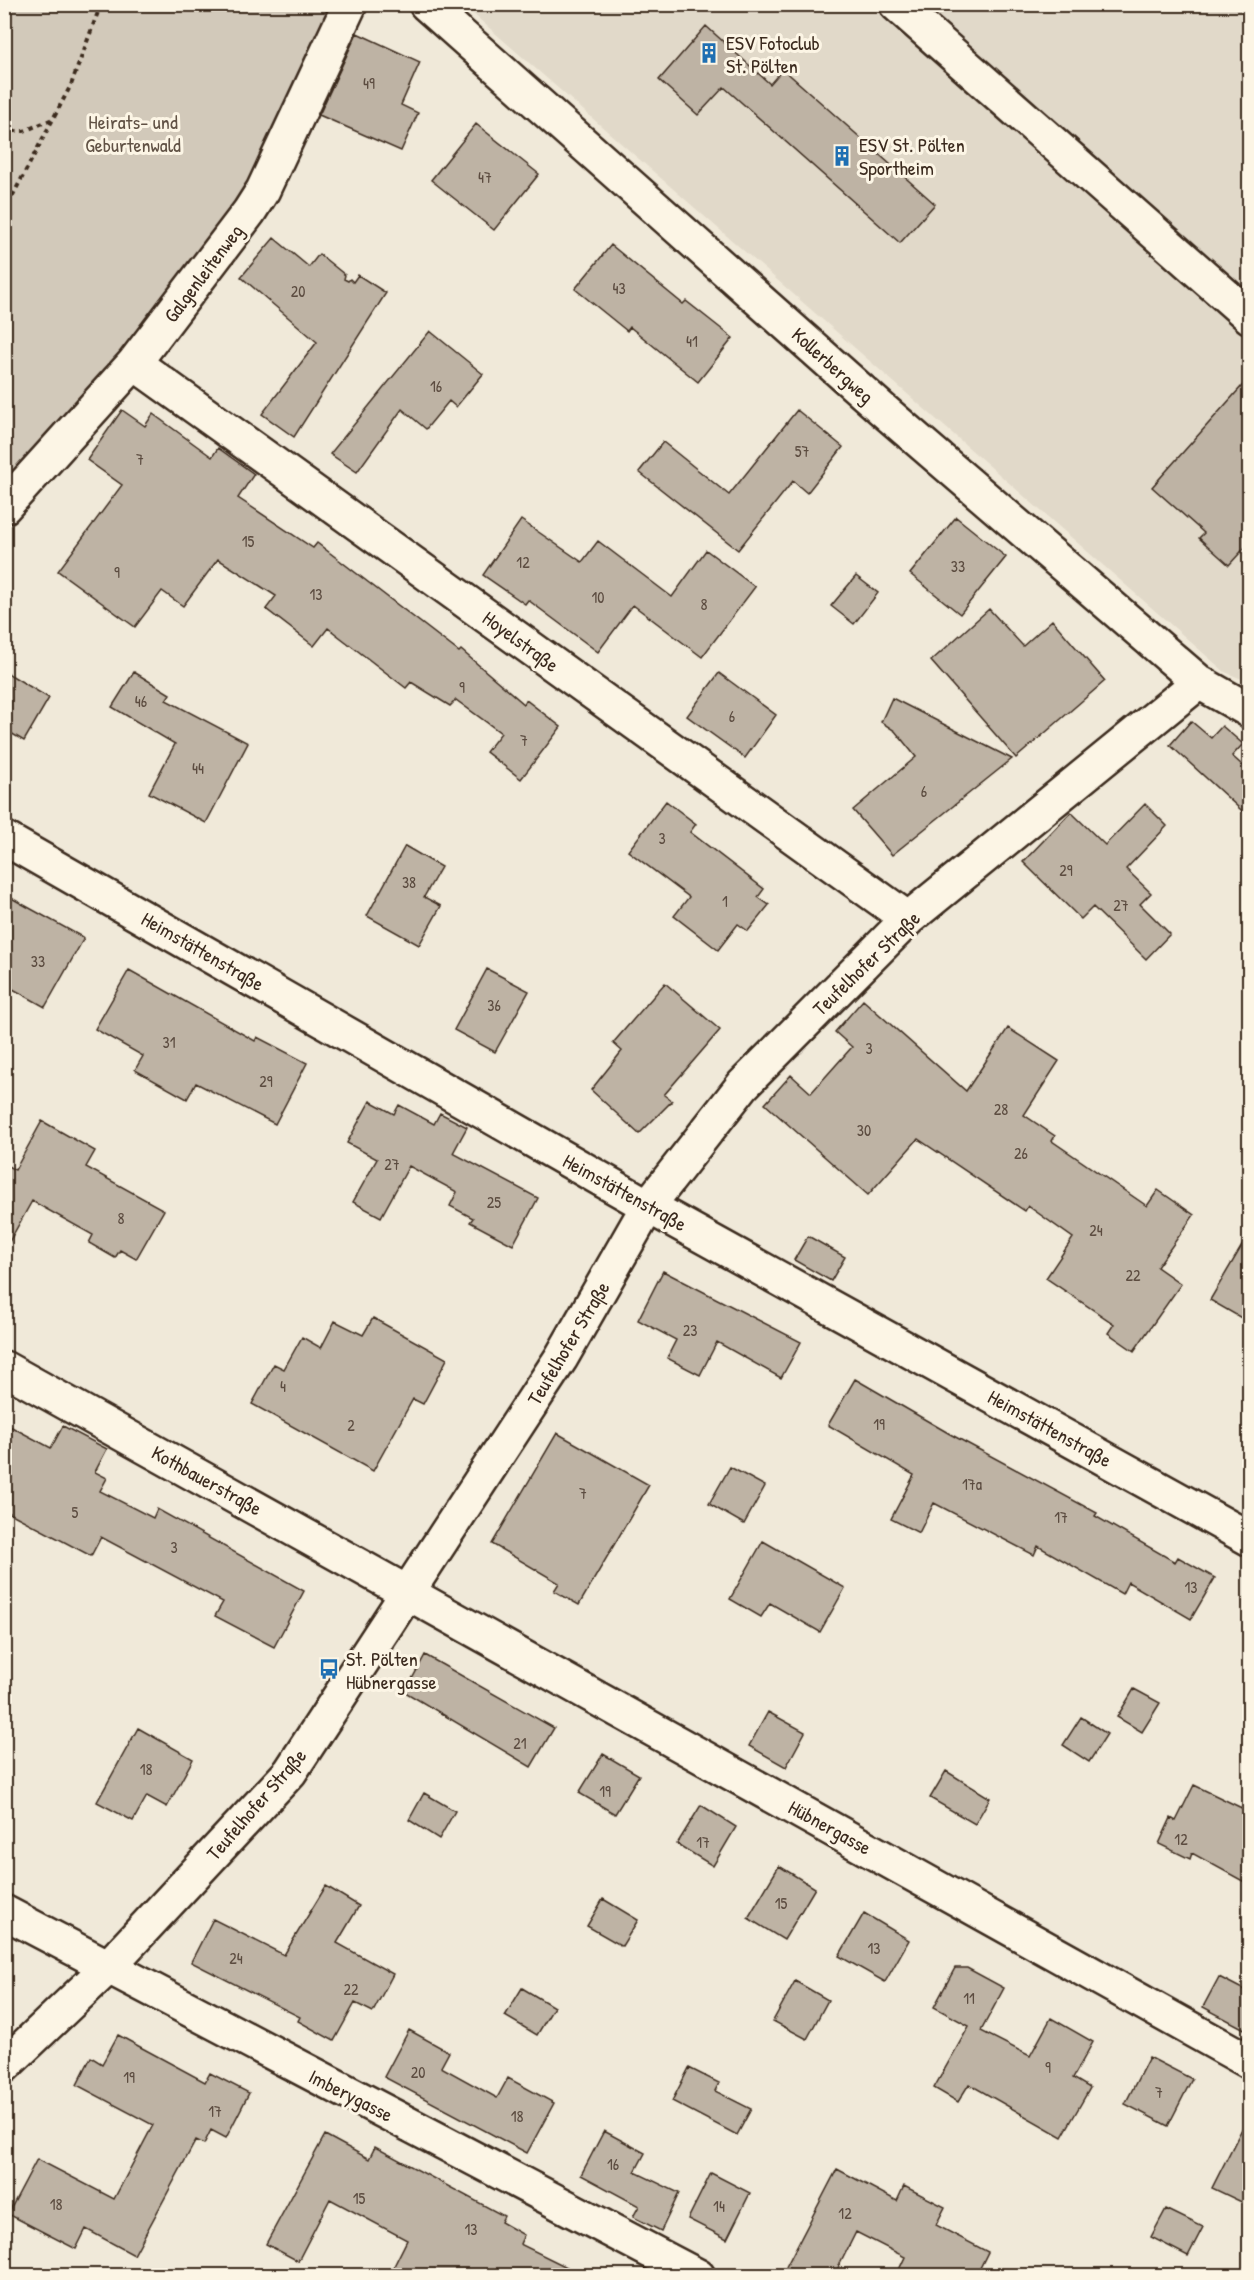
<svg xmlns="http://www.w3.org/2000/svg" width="1254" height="2280" viewBox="0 0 1254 2280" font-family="'Patrick Hand',sans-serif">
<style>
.built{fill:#e1d9c9}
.green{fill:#d2c9ba;stroke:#867a6c;stroke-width:1.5}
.building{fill:#beb3a4;stroke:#3b2a1e;stroke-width:1.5}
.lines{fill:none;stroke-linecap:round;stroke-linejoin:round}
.minor-casing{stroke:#3b2a1e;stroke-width:38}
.path{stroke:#3b2a1e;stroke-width:4;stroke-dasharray:4.5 4.5;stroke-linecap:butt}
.minor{stroke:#fcf5e5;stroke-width:33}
.labels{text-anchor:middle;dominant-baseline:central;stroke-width:6;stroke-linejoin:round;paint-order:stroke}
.number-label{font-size:16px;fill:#5c4c40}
.poi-label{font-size:20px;fill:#3b2a1e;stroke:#fcf5e5;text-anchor:start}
.park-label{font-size:20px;fill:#615245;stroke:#fcf5e5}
.street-label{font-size:20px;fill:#3b2a1e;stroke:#fcf5e5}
</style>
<rect width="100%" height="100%" fill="#f0e9d9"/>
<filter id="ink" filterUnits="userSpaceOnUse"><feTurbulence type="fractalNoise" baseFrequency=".0167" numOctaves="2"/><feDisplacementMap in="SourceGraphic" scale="12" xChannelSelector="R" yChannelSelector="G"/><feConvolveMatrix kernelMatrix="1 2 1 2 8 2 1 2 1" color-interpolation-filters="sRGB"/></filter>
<g filter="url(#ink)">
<path class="built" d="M463,5H1249V682L1225,672Z"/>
<path class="green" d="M5,5H335L254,185L123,358L5,489Z"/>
<path class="building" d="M706,26L770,84L783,69L935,204L900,243L724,87L698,115L659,80Z
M357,33L420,62L401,105L418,113L401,151L319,115Z
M476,124L539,174L494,230L431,180Z
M274,238L309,267L319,254L345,275L344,279L348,281L350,279L353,282L358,275L386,293L294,437L262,414L317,342L241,277Z
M611,245L683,304L686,301L733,338L698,382L630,327L627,331L575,289Z
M430,331L483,374L456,407L449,401L426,429L402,409L357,472L330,454Z
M1250,377V542L1229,565L1199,538L1204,533L1152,487Z
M122,410L145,426L153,414L212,457L218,448L254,474L238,498L313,548L317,543L459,652L461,650L524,704L526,700L561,727L521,779L486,752L501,733L456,700L450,706L411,682L406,688L328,628L314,646L266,609L276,596L218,559L183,606L162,591L135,627L58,571L122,485L87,460Z
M797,410L843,447L807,493L793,481L738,550L639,472L663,442L729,495Z
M956,517L1006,557L960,614L910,574Z
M521,520L582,562L598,541L672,597L706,550L755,587L702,657L633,605L598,652L528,600L525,604L483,575Z
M856,576L878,593L854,624L831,606Z
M989,609L1023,646L1052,620L1105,681L1016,758L931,661Z
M4,671L49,698L24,741L4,729Z
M134,672L170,694L166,700L248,743L206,823L149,793L175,744L112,707Z
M719,673L776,715L745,758L687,716Z
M892,698L1012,759L892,855L853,810L916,757L895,731L881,722Z
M1191,721L1211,738L1222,726L1243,744L1232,756L1250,772V818L1170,745Z
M666,801L696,824L690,832L764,889L758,897L769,905L748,931L738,924L718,950L674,916L689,897L628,851Z
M1145,804L1167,826L1126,869L1151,893L1140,904L1170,934L1146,959L1093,907L1081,919L1023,862L1071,812L1105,845Z
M405,846L441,867L424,897L441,906L419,945L367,916Z
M4,894L84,938L45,1007L4,984Z
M487,969L529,991L495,1052L454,1030Z
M129,970L255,1041L257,1037L307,1063L275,1124L196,1083L187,1099L135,1070L143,1056L95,1029Z
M665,983L720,1030L664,1095L672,1101L639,1134L591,1090L622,1051L613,1043Z
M863,1000L966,1091L1008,1028L1059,1061L1024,1115L1055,1136L1052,1141L1147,1206L1158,1190L1194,1215L1157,1267L1181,1284L1134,1351L1108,1333L1114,1324L1046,1278L1073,1238L1028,1206L1025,1211L918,1139L868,1195L765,1104L791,1075L811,1093L852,1047L835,1032Z
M370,1101L394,1114L399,1105L434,1124L440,1113L467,1127L453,1153L538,1198L513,1245L470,1222L473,1218L450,1206L457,1192L409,1166L381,1217L353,1202L377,1159L347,1143Z
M42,1121L95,1151L86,1167L164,1210L136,1259L120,1250L115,1258L89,1243L93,1235L32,1201L4,1251V1164L15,1170Z
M1250,1232V1323L1210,1300Z
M808,1236L845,1257L831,1281L794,1260Z
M663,1271L801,1342L781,1378L717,1342L700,1375L667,1358L676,1340L638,1320Z
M373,1318L447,1359L423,1404L413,1399L373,1471L252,1404L274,1364L284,1369L302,1337L321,1348L335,1321L363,1335Z
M855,1379L950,1434L1097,1513L1095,1516L1175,1562L1178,1557L1215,1578L1191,1619L1128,1582L1122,1594L1038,1546L1034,1555L934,1503L919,1533L891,1519L914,1475L828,1425Z
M4,1423L51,1448L63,1426L107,1449L95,1472L107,1478L100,1491L153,1518L157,1509L304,1591L274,1647L215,1616L223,1602L101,1537L91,1556L4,1510Z
M557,1433L649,1485L579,1605L554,1591L559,1583L492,1544Z
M730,1467L765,1486L744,1524L709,1504Z
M763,1541L845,1588L820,1632L770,1603L761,1617L730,1599Z
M425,1655L554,1728L531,1767L405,1692Z
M1134,1689L1160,1703L1142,1732L1117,1717Z
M768,1712L805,1732L786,1767L749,1746Z
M1081,1717L1107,1734L1089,1762L1063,1745Z
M138,1728L193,1759L167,1807L147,1796L133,1821L97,1802Z
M603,1754L639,1775L615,1814L579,1793Z
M946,1771L990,1798L975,1824L930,1798Z
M1194,1785L1250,1812V1885L1192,1853L1190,1859L1159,1844L1171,1818L1176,1821Z
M424,1793L455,1811L439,1839L409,1820Z
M701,1805L736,1827L713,1866L677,1844Z
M779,1866L815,1888L784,1940L748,1918Z
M326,1886L359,1906L337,1943L393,1974L373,2012L355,2003L334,2041L298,2021L300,2017L191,1962L213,1919L284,1955Z
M603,1899L638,1920L622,1946L587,1926Z
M864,1913L909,1940L885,1982L839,1956Z
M955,1968H967L1004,1988L981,2031L1030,2056L1051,2018L1093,2042L1073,2078L1090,2088L1062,2137L969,2084L958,2102L934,2088L969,2026L934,2007Z
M1219,1977L1250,1993V2032L1203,2007Z
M795,1981L828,2000L807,2039L773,2021Z
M522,1988L554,2007L537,2035L505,2016Z
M409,2030L449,2052L441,2067L497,2098L508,2078L554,2103L527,2153L384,2077Z
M118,2035L205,2082L210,2073L249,2093L226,2138L211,2130L204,2144L196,2140L134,2255L86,2229L76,2249L8,2214L37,2159L114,2199L153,2125L77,2085L91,2057L102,2064Z
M1149,2057L1192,2079L1168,2126L1125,2104Z
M689,2068L719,2083L715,2091L751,2109L737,2135L672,2101Z
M1250,2113V2206L1212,2188Z
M604,2131L645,2153L635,2172L679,2193L661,2231L633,2217L639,2206L581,2175Z
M325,2135L369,2159L375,2147L504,2216L501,2222L524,2235L520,2244L585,2276H389L407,2240L330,2199L298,2261L266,2244Z
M837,2169L897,2201L904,2186L945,2207L936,2225L988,2252L976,2276H896L905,2257L856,2232L834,2276H803L786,2267Z
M711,2173L750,2193L727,2239L688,2219Z
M1166,2209L1203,2227L1188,2256L1151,2237Z"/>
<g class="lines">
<g class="minor-casing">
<path id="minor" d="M426,4L883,410L1199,682L1250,711
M896,4L1250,317
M134,363L908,919
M4,507L134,363L249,212L263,190L350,4
M4,838L648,1206L1250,1539
M4,1368L1250,2062
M4,1912L698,2276
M4,2066L107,1968L290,1772L561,1358L648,1206L743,1085L908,919L1199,682"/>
</g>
<path class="path" d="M4,131H24L55,118
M4,212L71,85L101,4"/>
<use href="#minor" class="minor"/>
</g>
</g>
<defs>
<g id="building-bare" transform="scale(1.62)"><path d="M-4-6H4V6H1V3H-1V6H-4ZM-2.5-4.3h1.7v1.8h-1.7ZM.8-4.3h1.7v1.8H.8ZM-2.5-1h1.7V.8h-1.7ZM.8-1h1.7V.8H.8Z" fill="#1f6fb2" stroke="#fcf5e5" stroke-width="2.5" paint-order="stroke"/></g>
<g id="bus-bare" transform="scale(1.62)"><path d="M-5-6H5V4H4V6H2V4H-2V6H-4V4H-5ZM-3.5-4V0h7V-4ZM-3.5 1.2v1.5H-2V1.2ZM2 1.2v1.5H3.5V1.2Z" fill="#1f6fb2" stroke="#fcf5e5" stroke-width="2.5" paint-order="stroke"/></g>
</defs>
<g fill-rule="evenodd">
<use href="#building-bare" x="709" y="53"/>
<use href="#building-bare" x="842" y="156"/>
<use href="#bus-bare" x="329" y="1669"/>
</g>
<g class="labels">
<g class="number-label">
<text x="369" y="83">49</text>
<text x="485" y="177">47</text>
<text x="619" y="288">43</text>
<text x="298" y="291">20</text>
<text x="692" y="341">41</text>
<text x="436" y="386">16</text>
<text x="802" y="451">57</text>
<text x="140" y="459">7</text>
<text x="248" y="541">15</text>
<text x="523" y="562">12</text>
<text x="958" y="566">33</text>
<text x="117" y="572">9</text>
<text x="316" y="594">13</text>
<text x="598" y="597">10</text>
<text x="704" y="604">8</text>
<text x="462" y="687">9</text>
<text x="141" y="701">46</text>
<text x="732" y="716">6</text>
<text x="524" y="740">7</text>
<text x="198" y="768">44</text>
<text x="924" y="791">6</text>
<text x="662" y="838">3</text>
<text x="1066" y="870">29</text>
<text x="409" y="882">38</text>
<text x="725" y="901">1</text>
<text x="1121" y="905">27</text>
<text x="38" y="961">33</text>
<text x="494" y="1005">36</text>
<text x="169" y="1042">31</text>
<text x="869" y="1048">3</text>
<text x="266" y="1081">29</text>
<text x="1001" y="1109">28</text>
<text x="864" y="1130">30</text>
<text x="1021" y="1153">26</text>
<text x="392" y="1164">27</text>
<text x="494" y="1202">25</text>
<text x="121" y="1218">8</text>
<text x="1096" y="1230">24</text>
<text x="1133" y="1275">22</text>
<text x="690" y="1330">23</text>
<text x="283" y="1386">4</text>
<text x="879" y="1424">19</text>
<text x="351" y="1425">2</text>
<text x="972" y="1484">17a</text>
<text x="583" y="1493">7</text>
<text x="75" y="1512">5</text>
<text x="1061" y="1517">17</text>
<text x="174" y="1547">3</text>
<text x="1191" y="1587">13</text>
<text x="520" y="1743">21</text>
<text x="146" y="1769">18</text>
<text x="605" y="1791">19</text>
<text x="1181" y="1839">12</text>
<text x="703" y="1842">17</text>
<text x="781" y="1903">15</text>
<text x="874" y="1948">13</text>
<text x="236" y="1958">24</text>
<text x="351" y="1989">22</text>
<text x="969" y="1998">11</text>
<text x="1048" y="2067">9</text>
<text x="418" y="2072">20</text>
<text x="129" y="2077">19</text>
<text x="1159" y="2092">7</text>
<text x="215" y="2111">17</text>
<text x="517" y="2116">18</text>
<text x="613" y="2164">16</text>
<text x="359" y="2198">15</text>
<text x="56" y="2204">18</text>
<text x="719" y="2206">14</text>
<text x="845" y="2213">12</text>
<text x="471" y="2229">13</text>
</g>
<g class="poi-label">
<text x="726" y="42">ESV Fotoclub<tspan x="726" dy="23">St. Pölten</tspan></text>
<text x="859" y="144">ESV St. Pölten<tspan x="859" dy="23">Sportheim</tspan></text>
<text x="346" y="1658">St. Pölten<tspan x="346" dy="23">Hübnergasse</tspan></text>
</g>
<g class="park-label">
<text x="133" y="121">Heirats- und<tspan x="133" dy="23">Geburtenwald</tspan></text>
</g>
<g class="street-label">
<text transform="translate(203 273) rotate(-53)">Galgenleitenweg</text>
<text transform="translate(833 365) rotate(42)">Kollerbergweg</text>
<text transform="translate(521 641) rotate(36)">Hoyelstraße</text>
<text transform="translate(203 951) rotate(30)">Heimstättenstraße</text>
<text transform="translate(866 963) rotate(-44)">Teufelhofer Straße</text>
<text transform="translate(625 1192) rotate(29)">Heimstättenstraße</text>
<text transform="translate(568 1343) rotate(-59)">Teufelhofer Straße</text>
<text transform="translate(1050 1428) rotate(29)">Heimstättenstraße</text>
<text transform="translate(207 1480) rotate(29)">Kothbauerstraße</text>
<text transform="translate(256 1804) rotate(-49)">Teufelhofer Straße</text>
<text transform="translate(830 1827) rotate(29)">Hübnergasse</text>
<text transform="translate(351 2095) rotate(27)">Imberygasse</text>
</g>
</g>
<rect width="1254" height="2280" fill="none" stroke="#fcf5e5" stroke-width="24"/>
<rect x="12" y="12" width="1230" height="2256" fill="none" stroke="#3b2a1e" stroke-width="2" filter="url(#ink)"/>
</svg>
